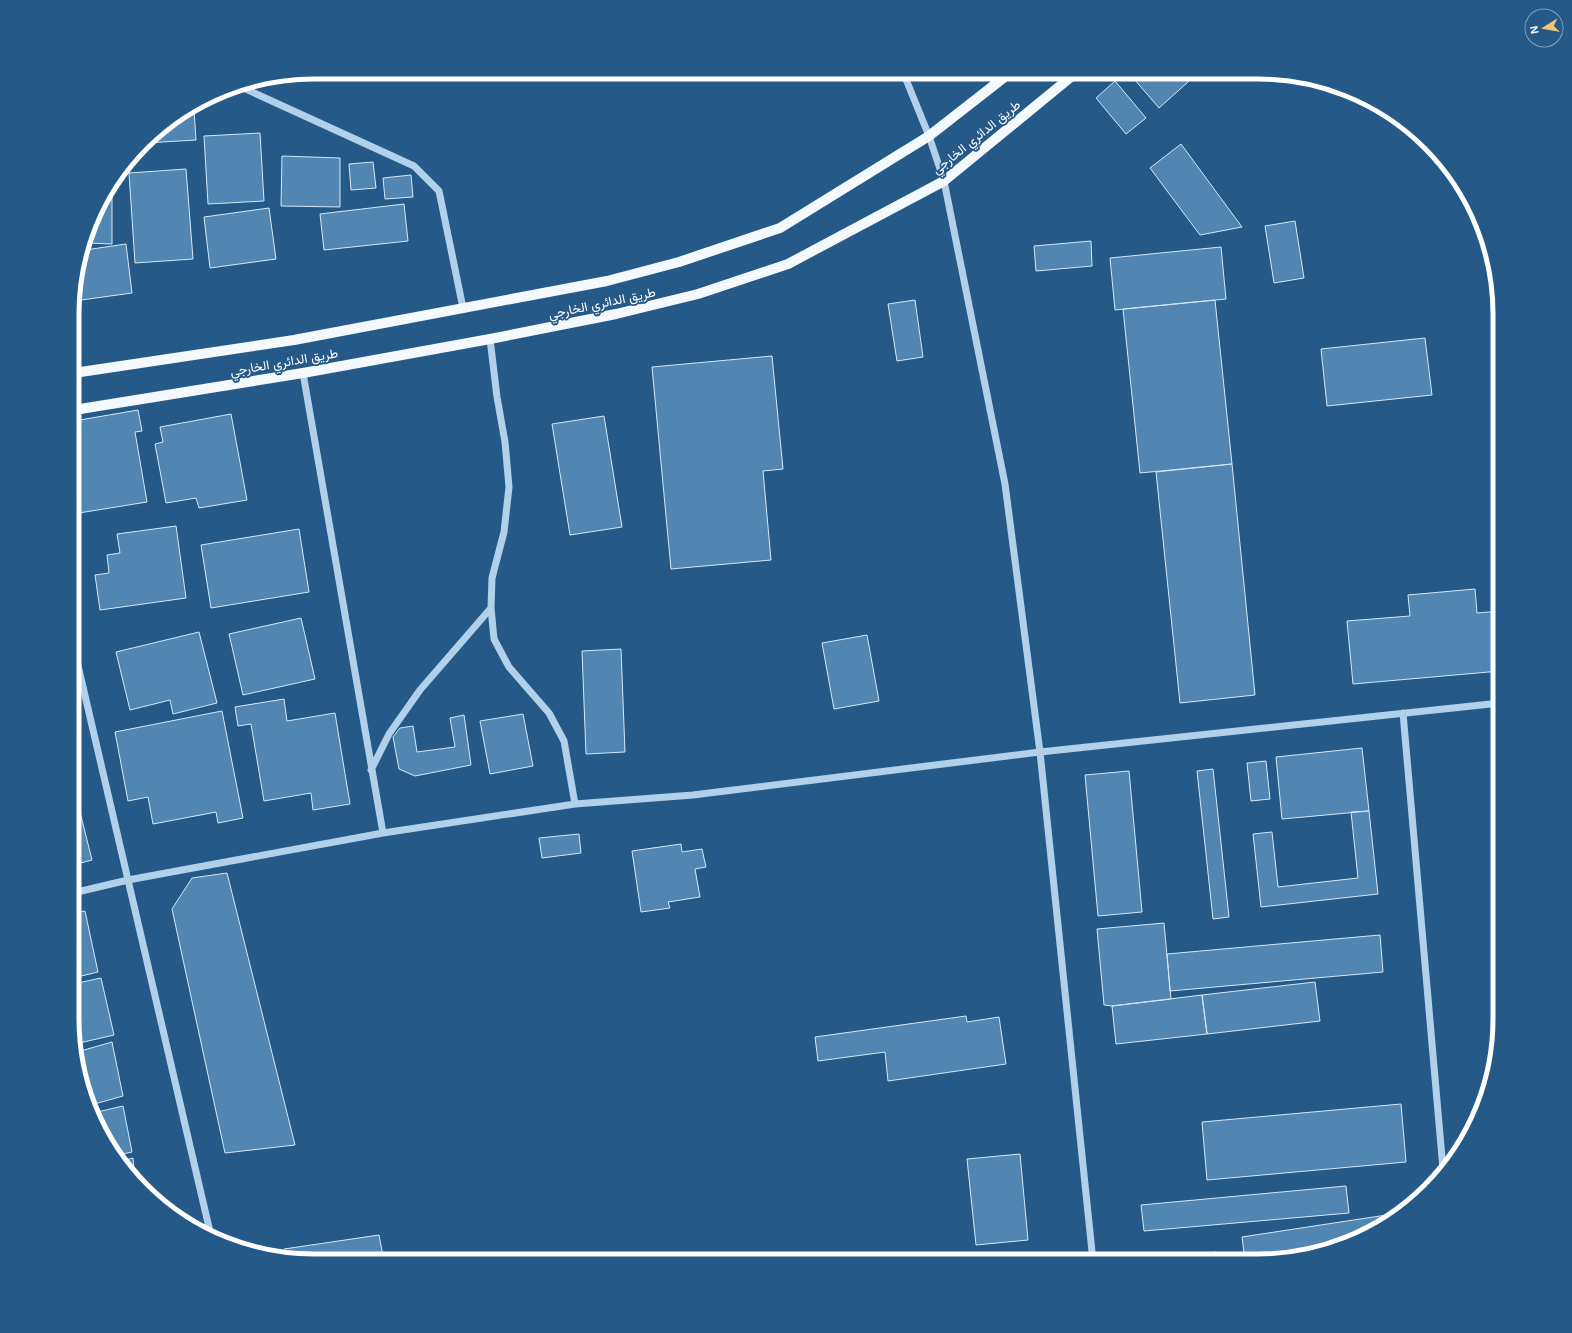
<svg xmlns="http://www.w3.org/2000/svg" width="1572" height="1333" viewBox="0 0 1572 1333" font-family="Arial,Vazirmatn,sans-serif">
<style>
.building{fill:#5186b2;stroke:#d5e8f7}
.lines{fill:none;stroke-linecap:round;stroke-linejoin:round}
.minor{stroke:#b1d0e9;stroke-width:7}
.major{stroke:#f4f9fe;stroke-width:10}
.labels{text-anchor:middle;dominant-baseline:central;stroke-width:3.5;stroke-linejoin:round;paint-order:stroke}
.street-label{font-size:13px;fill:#fff;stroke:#255a88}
.rim{fill:none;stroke:#fff;stroke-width:5}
</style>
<rect width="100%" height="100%" fill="#255a88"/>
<path class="building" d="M1128,72H1199L1159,108Z
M1115,81L1146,118L1126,134L1096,98Z
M194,109L196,140L145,143L155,132Z
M260,133L264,201L208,204L204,136Z
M1181,144L1242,227L1200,235L1150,168Z
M282,156L340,158V207L281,206Z
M373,162L376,188L351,190L349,164Z
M186,169L193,259L135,263L129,173Z
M411,175L413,197L385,199L383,178Z
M109,188H112V244L87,243L104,193Z
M404,204L408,241L324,250L320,214Z
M269,208L276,259L210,268L204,217Z
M1295,221L1304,278L1274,283L1265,226Z
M1091,241L1092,266L1036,271L1034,246Z
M126,244L132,293L74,301V282L85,250Z
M1221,247L1226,299L1115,310L1110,258Z
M915,300L923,357L897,361L888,304Z
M1215,300L1232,464L1140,473L1123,309Z
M1425,338L1432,395L1327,406L1321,349Z
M772,356L783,469L763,471L771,560L671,569L652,367Z
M138,410L142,431L135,432L147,502L79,513L74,484V421Z
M231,414L247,500L199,508L196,498L166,503L155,444L163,442L160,427Z
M604,416L622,527L570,535L552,424Z
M1232,464L1255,695L1180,703L1156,472Z
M176,526L186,598L100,610L95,575L109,573L107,555L120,553L117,534Z
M299,529L309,592L211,608L201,545Z
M1475,589L1477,613L1500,611V671L1353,684L1347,621L1410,616L1408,595Z
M301,618L315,679L243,695L229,634Z
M199,632L217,703L173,714L170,700L130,710L116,652Z
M867,635L879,701L834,709L822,643Z
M621,649L625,752L586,754L582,651Z
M284,699L287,721L335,713L350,804L313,810L311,793L264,801L251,724L238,726L235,707Z
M222,711L243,818L218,823L216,812L153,824L148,797L128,801L115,732Z
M523,714L533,766L490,774L480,721Z
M464,715L471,765L415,776L399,769L393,737L400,728L413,726L417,752L455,747L450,718Z
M1362,748L1369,811L1282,819L1276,757Z
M1266,761L1270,799L1251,801L1247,763Z
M1213,769L1229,917L1213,919L1197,771Z
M1129,771L1142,912L1098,916L1085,775Z
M73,796H76L92,860L73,865Z
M1369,811L1378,894L1261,907L1253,834L1272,832L1278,887L1358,878L1351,812Z
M579,834L581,853L542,858L539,838Z
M681,844L682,852L702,849L706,867L695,869L700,897L668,902L670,908L641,912L632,851Z
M227,873L295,1145L225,1153L172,909L192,878Z
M85,911L98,972L73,978V913Z
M1164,923L1171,999L1112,1006L1104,1005L1097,929Z
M1380,935L1383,972L1170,991L1167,954Z
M101,978L114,1035L75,1044L73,1035V984Z
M1315,982L1320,1021L1207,1034L1202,995Z
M1202,995L1207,1034L1116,1044L1112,1006Z
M966,1016L967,1022L999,1017L1006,1064L888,1081L885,1052L818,1061L815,1037Z
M112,1042L123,1096L91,1105L77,1052Z
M1401,1104L1406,1162L1207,1180L1202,1122Z
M123,1106L132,1152L118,1155L97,1126L93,1113Z
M1020,1154L1028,1240L976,1245L967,1159Z
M133,1158L135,1179L122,1161Z
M1346,1186L1349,1213L1144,1231L1141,1205Z
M1393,1214L1351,1242L1274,1260L1245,1261L1242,1237Z
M379,1235L384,1261H314L285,1255L284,1249Z
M1216,1252L1217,1261H1164V1260Z
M1035,1256L1036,1261H964V1258Z"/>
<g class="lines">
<path class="minor" d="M903,72L929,136L944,181L1005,484L1040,752L1093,1261
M237,85L414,166L439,191L463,308
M490,339L497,397L505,442L509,487L504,532L492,578L491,608L494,639L509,667L549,713L564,741L575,804
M303,373L383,833
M73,644L211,1236
M1403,713L1443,1169
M371,770L389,734L420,690L491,608
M73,893L128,880L383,833L575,804L693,795L1040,752L1500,703"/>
<path class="major" d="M74,373L294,340L607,281L679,262L780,228L929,136L1011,72
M74,410L303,373L490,339L616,314L698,294L788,264L944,181L1077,72"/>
</g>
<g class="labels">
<g class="street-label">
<text transform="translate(976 137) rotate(-39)">طريق الدائري الخارجي</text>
<text transform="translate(602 303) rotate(-12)">طريق الدائري الخارجي</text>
<text transform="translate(284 362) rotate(-10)">طريق الدائري الخارجي</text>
</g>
</g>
<path d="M0 0H1572V1333H0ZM314 79H1258A235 235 0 0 1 1493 314V1019A235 235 0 0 1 1258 1254H314A235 235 0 0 1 79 1019V314A235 235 0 0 1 314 79Z" fill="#255a88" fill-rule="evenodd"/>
<path class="rim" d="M314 79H1258A235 235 0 0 1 1493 314V1019A235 235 0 0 1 1258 1254H314A235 235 0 0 1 79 1019V314A235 235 0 0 1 314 79Z"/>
<g transform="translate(1544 28) rotate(259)"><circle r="19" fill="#255a88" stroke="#7c9cb8"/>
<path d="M0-3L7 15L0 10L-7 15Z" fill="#f3c275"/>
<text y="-6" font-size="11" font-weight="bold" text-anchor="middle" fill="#ffffff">N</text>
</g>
</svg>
